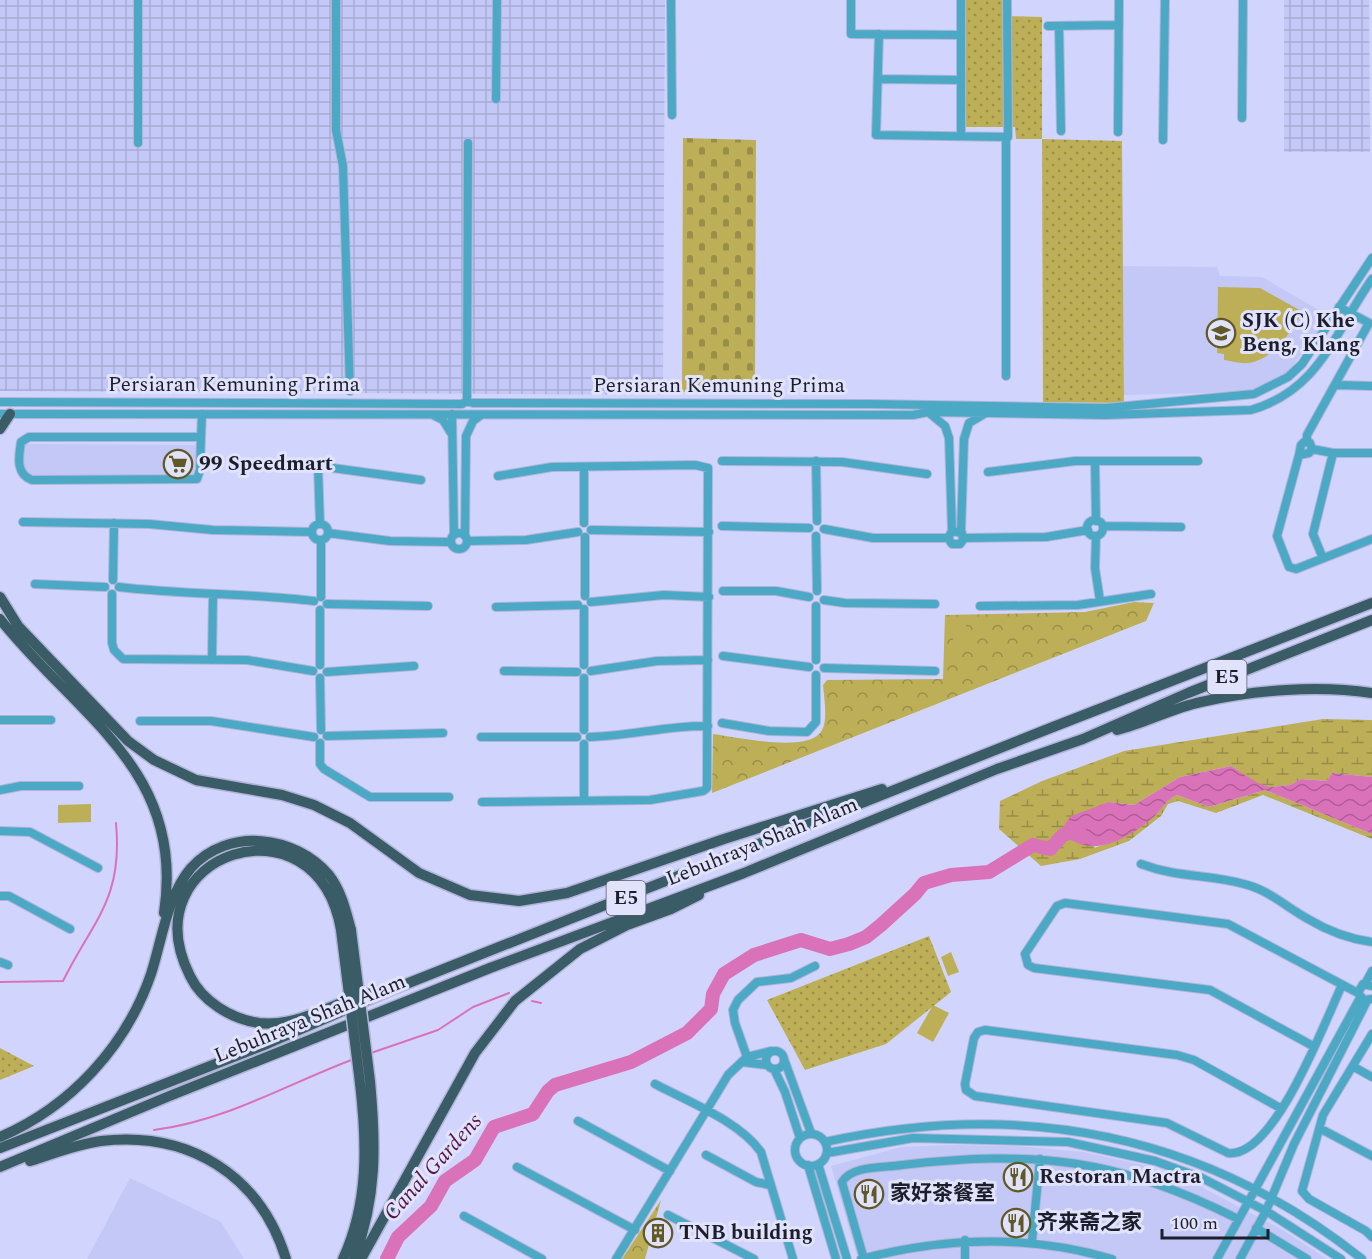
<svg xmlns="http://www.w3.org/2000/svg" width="1372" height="1259" viewBox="0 0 1372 1259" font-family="Spectral,'Noto Sans SC',serif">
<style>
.built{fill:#c3c8f7}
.industrial{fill:url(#industrial-grid)}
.grass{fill:url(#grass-dots)}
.wetland{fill:url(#wetland-marsh)}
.cemetery{fill:url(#cemetery-stones)}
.park{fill:url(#park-crowns)}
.pitch{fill:#bdaf57}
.water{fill:url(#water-waves)}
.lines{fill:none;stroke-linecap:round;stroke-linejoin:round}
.stream{stroke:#da72b9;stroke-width:2}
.river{stroke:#da72b9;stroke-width:14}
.minor-casing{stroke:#b1b4d7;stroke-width:10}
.highway-casing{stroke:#b1b4d7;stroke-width:13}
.minor{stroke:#4ba9c5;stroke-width:8}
.highway{stroke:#3a5c67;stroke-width:10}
.highway-bridge-casing{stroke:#b1b4d7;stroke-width:13;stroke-linecap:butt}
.highway-bridge{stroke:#3a5c67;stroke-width:10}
.labels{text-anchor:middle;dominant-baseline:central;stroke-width:6;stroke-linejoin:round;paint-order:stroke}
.shield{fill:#e1e3fc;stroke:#58596a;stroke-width:1.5}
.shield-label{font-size:20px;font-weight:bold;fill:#1d1e2c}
.poi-label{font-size:21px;font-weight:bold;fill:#1d1e2c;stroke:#e1e3fc;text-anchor:start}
.street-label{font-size:21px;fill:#1d1e2c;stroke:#e1e3fc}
.water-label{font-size:22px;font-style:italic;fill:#561444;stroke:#e1e3fc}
</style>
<defs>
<pattern id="industrial-grid" width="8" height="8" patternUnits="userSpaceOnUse" patternTransform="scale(1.5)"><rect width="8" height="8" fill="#c3c8f7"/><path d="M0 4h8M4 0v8" fill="none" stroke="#a7abd4"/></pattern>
<pattern id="grass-dots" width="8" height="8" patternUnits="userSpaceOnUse" patternTransform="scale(1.5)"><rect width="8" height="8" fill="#bdaf57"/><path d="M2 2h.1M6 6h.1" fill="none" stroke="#998e48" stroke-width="1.8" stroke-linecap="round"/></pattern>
<pattern id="wetland-marsh" width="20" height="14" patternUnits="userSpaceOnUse" patternTransform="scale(1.5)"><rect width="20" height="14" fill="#bdaf57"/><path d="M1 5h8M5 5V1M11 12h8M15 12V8" fill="none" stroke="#998e48"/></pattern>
<pattern id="cemetery-stones" width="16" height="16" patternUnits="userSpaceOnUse" patternTransform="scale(1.5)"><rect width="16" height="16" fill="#bdaf57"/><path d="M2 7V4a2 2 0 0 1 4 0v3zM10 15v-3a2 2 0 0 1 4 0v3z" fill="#998e48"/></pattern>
<pattern id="park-crowns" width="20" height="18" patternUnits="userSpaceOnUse" patternTransform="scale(1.5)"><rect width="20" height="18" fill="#bdaf57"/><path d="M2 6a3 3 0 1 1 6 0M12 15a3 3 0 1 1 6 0" fill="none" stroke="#998e48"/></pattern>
<pattern id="water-waves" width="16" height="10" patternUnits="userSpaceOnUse" patternTransform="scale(1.5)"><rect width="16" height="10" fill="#da72b9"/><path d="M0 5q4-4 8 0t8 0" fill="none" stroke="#b05d97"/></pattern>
</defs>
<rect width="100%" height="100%" fill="#d1d5fd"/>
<path class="built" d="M1123,266L1217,267L1220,276L1262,277L1329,316L1289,371L1263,386L1240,392L1124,395Z
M23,444L198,445L197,473L195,476L29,477L22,468Z
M952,1145L1018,1146L1083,1152L1144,1165L1194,1183L1283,1230L1327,1259H858L831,1166L901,1147Z
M130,1178L221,1222L244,1259H87Z"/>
<path class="industrial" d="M0,0H665L663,395L0,391Z
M1284,0H1369L1370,152H1284Z"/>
<path class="grass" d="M966,0H1003L1004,16L1042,17V139L1122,141L1124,403L1043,402L1042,139H1016L1015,127H965Z
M929,936L951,992L886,1044L805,1070L767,1000Z
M0,1048L34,1066L0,1080Z"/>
<path class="wetland" d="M1323,719L1372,720V777L1332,773L1327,781L1301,779L1290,785L1269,787L1256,783L1231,766L1180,777L1134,805L1109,802L1094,848C1114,841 1132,833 1149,820C1160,812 1164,801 1177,795L1209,807L1265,790L1372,834V839L1263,795L1216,813L1178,801L1168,804L1161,816L1129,841L1080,859L1041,866L999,829L1000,801L1042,781L1124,751Z"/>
<path class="cemetery" d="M683,138L756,140L755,394L682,392Z"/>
<path class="park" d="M1134,602L1154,603L1146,621L712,793L713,734C737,737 810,754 822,730C828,720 824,697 823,685L827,680L943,679L945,615L1085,612Z
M661,1200L645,1259H622Z"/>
<path class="pitch" d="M1218,287L1260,288L1303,312C1291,331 1274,360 1248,363C1241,364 1232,361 1224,360V354L1217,353Z
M953,622H966V647H953Z
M91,804V822L58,823V805Z
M951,952L959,972L948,976L941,957Z
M933,1005L949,1013L933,1042L917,1033Z"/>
<path class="water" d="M1231,766L1256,782L1269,787L1290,785L1301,779L1327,781L1332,773L1372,777V834L1265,790L1209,807L1177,795C1164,801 1161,812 1150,820C1123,842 1088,860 1060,831L1071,816L1109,802L1134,805L1180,777Z"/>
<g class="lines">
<path class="stream" d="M0,982L63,981C94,919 123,899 116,823
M532,1001L541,1003
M371,1053L438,1030L473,1007L509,993
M154,1130C226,1121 287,1084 354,1059"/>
<path class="river" d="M387,1259L398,1237L431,1206L445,1181L475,1160L494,1127L533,1114L548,1091L555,1085L631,1062L687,1033L711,1009L713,994L724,974L754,955L801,940L830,949L849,944L866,937L881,925L915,894L924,883L951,875L989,872L1033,845L1050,849L1063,835L1079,830"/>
<g class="minor-casing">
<path id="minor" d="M336,0V130L343,166L350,391
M671,0L672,115
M851,0V34L961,35
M961,0V136
M1048,26L1119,25
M1059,26L1061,131
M879,34L876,135L1008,137L1007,0
M878,79L961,80
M496,99L497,0
M1242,118L1243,0
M1118,132L1119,0
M1163,140L1165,0
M138,143V0
M1339,307L1369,323
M1006,376V136
M1336,385L1372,386
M467,401L468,143
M0,402L462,404L467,401L473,403L870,404L1106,408L1254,394L1288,377L1302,364L1372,258
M928,412L945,426L949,438L952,531L948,538L952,544H960L963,540L962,533L952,531
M0,414L913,415L928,412L1106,415L1251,410C1320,390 1334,333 1372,279
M452,414L454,535
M433,415L443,420L451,433
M201,437L200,470L197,479L32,480C15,474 19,456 21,442L29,437H201L202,414
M1307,441V435L1369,323
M1304,442L1310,443L1312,449L1309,453L1299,455L1301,445Z
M1312,449L1333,453H1372
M1299,455L1277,536L1289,567L1296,569L1372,539
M722,461L842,462L927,474
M816,461L817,521
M1095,462L1096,521
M233,465L318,466L421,480
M318,466L320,523
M584,467V523
M988,472L1075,461H1198
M1087 528a8 8 0 1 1 16 0a8 8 0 1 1-16 0Z
M23,522L149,524L213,530L312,532
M312 532a8 8 0 1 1 16 0a8 8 0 1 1-16 0Z
M722,526L809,528
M1103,526L1181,527
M824,529L873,538H948
M591,530L709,532
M961,532L964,439L969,423L984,414
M328,533L390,541L451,542
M451 541a8 8 0 1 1 16 0a8 8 0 1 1-16 0Z
M465,536L466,436L473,421L481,415
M816,536L817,591
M1096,536L1095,568L1100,601
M964,538L1046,537L1088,530
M467,541L526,540L578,532
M1322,556L1313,534L1333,453
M113,580L114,523
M35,584L105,587
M119,587C184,595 250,593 314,601
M723,591H776L809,597
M112,594V643L114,650L123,659L247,660L313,671
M585,596V537
M321,597V540
M824,600L845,603L935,604
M591,602L664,595L709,597
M327,604L428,606
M816,606V660
M980,606L1078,605L1151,594
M496,607L578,605
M584,609V665
M320,610V665
M723,656L809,667
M212,660L213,595
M824,668L935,671
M504,671L577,672
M591,671L657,661L708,660
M327,672L414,666
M320,678L321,730
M584,678V730
M0,720H51
M140,721H211L314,737
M722,723L769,731L807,732L816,722V675
M327,736L443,733
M481,737H577
M590,737C630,736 670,725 708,726
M320,743V764L324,769L370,797H449
M584,744V800
M0,790L21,786H79
M482,802L650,800L703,791L707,788L708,468L695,465L552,467L498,476
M0,831L30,832L98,868
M1141,864C1178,878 1209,874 1244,884C1269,890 1286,907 1308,919C1328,931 1349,939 1372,942
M0,896H9L70,929
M0,962L8,965
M1365,984L1372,971
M1372,986L1363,984L1358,993L1364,1000L1372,999
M1372,1034L1323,1115L1302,1191L1309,1199L1366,1231L1372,1237
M1313,1046L1210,990L1034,968L1028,965L1025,954L1057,906L1065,903L1228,924L1358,993
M766 1060a9 9 0 1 1 18 0a9 9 0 1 1-18 0Z
M747,1057L735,1023L733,1010L738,1000L757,982L791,978L815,966
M784,1059L811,1133
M742,1062L767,1065
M1354,1067L1372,1077
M774,1069L785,1092L800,1138
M655,1084C689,1102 739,1121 761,1152L793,1259
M1282,1109L1194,1060L1177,1055L985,1030L978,1032L974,1038L965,1084L966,1090L975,1096L1167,1123L1228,1153C1274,1159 1325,1021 1342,985
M578,1121L670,1171
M1321,1129L1372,1156
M795 1150a16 16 0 1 1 32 0a16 16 0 1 1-32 0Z
M825,1142C1021,1099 1204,1133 1362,1259
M827,1153L913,1138L1068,1142L1155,1161L1202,1178L1266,1211L1341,1259
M706,1155L756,1182L770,1185
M818,1164L847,1259
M808,1165L836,1259
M517,1167L635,1230
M668,1215L754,1259
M464,1216L542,1259
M1256,1228L1307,1259
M965,1240V1259
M1032,1241L1040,1159
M616,1259L728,1075L747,1057L771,1051
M861,1259C945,1237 1028,1234 1112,1259
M864,1259L842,1182C852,1165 884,1168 902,1165C1034,1150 1118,1158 1238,1219
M1217,1259L1360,998
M1240,1259L1266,1211L1294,1144L1367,1001"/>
</g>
<g class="highway-casing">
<path id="highway" d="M0,429L10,414
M0,597L18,626L128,741L154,760L196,780L282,795L314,805L350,823L419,873L470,895L519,901L567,893L724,839L882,789
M0,619C77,716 186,770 164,913
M1117,730C1146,723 1172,708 1201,702C1255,690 1317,685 1372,693
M341,930C317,791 128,853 190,976C202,1001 231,1019 259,1023C301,1028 341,997 381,991
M0,1137C70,1107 126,1047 151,974C162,940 167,896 191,868C228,827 295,835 329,875C341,890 346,911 351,930
M0,1148L269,1043L391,990L1053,727L1372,603
M30,1161C53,1154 77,1144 101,1141C188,1131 260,1174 286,1259
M0,1167L167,1097L490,968L744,873L997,769L1083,739L1188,693L1372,620
M343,1259C369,1202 367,1144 360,1083
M354,1259C377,1197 376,1146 370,1081
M361,1259L475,1053L515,1001L580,949L627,925L671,909L699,895"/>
</g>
<use href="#minor" class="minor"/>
<use href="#highway" class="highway"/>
<g class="highway-bridge-casing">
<path id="highway-bridge" d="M341,930L360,1083
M351,930L370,1081"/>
</g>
<use href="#highway-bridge" class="highway-bridge"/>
</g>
<defs>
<g id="school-ring" transform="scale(1.5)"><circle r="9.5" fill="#e1e3fc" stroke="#605925" stroke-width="1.5"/><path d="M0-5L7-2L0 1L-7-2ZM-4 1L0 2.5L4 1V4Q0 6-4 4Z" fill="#605925"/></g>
<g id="supermarket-ring" transform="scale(1.5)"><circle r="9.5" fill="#e1e3fc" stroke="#605925" stroke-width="1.5"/><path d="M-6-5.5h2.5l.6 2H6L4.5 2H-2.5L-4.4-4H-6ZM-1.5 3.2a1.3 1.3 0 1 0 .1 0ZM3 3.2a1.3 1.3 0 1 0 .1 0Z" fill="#605925"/></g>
<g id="restaurant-ring" transform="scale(1.5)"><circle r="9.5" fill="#e1e3fc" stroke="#605925" stroke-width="1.5"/><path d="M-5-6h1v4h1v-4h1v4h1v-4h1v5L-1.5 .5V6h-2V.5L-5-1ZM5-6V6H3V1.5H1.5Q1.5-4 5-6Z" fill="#605925"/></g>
<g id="building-ring" transform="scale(1.5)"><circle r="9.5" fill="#e1e3fc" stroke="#605925" stroke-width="1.5"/><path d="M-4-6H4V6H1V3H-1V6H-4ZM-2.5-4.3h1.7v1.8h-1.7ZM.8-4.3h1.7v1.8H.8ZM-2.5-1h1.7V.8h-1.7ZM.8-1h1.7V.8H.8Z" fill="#605925"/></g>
</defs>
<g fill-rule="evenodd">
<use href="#school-ring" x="1221" y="333"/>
<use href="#supermarket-ring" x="178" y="464"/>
<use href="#restaurant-ring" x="1018" y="1177"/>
<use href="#restaurant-ring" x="869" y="1194"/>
<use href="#restaurant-ring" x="1016" y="1223"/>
<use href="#building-ring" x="658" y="1233"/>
</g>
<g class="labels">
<g class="shield">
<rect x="1207.5" y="660" width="39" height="34" rx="4.5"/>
<rect x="606.5" y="881" width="39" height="34" rx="4.5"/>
</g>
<g class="shield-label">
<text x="1227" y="677">E5</text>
<text x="626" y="898">E5</text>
</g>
<g class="poi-label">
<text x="1242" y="321">SJK (C) Khe<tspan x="1242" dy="24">Beng, Klang</tspan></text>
<text x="199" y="464">99 Speedmart</text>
<text x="1039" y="1177">Restoran Mactra</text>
<text x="890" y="1194">家好茶餐室</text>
<text x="1037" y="1223">齐来斋之家</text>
<text x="679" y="1233">TNB building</text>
</g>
<g class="street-label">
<text x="234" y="385">Persiaran Kemuning Prima</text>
<text x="719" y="386">Persiaran Kemuning Prima</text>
<text transform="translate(762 842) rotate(-22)">Lebuhraya Shah Alam</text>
<text transform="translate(310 1019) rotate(-22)">Lebuhraya Shah Alam</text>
</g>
<g class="water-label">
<text transform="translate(433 1167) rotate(-48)">Canal Gardens</text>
</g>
</g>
<path d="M1162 1229v9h106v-9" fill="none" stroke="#1d1e2c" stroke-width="3"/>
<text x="1171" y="1229" font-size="18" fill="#1d1e2c" stroke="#e1e3fc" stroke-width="4.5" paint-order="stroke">100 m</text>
</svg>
